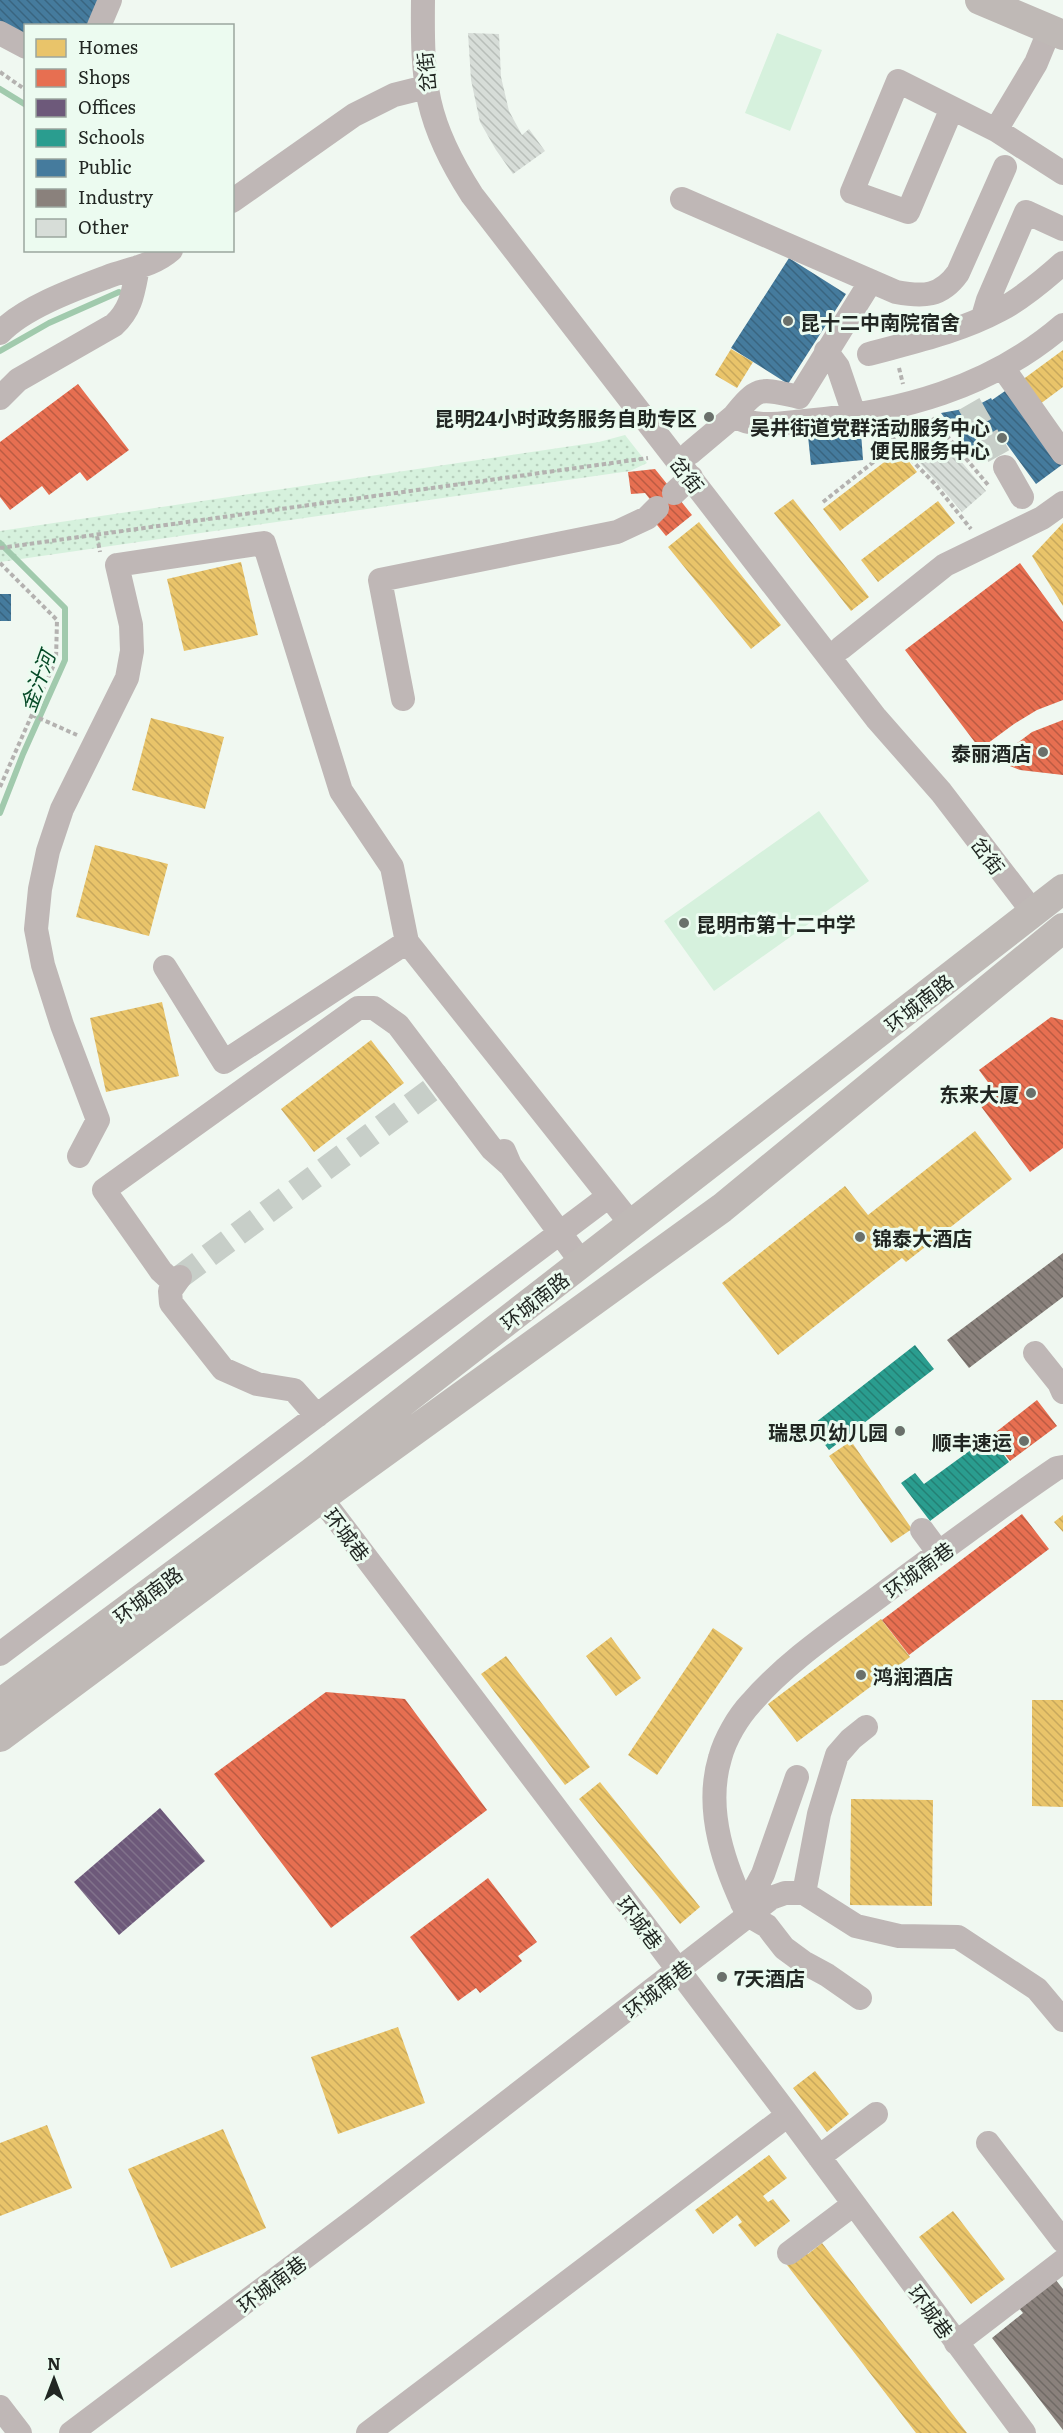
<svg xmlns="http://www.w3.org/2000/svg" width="1063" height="2433" viewBox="0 0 1063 2433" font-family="Literata,'Noto Sans SC',serif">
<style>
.park{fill:url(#park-dots)}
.pitch{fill:#d6f1dd}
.homes{fill:url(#homes-back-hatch)}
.shops{fill:url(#shops-back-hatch)}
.offices{fill:url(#offices-back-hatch)}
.schools{fill:url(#schools-back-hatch)}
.public{fill:url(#public-back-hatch)}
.industry{fill:url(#industry-back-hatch)}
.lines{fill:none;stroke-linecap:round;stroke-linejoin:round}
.stream{stroke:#a1caad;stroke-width:6}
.building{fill:url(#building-back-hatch)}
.minor-tunnel{stroke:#c7cec8;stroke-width:24;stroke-dasharray:24 12;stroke-linecap:butt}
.path{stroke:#b4b2b0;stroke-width:4;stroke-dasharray:4.5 3;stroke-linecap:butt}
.minor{stroke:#bfb7b6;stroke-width:24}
.major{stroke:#bfb9b6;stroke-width:30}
.poi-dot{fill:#6a706b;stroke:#ecfbf0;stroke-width:2}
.labels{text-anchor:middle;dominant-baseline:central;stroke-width:6;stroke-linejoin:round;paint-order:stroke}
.street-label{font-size:20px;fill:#222723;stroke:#ecfbf0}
.poi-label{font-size:20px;font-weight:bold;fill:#222723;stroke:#ecfbf0;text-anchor:end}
.water-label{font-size:21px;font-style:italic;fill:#064b28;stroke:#ecfbf0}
</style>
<defs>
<pattern id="park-dots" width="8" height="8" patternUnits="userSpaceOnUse" patternTransform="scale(1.5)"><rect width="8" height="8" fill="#d6f1dd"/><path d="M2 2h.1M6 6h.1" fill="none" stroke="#b7cfbd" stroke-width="1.8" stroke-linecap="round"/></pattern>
<pattern id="homes-back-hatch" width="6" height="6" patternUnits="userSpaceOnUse" patternTransform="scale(1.5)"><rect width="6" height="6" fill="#e9c46a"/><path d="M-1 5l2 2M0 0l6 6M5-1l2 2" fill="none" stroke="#c8a85c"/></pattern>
<pattern id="shops-back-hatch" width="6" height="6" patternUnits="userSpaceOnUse" patternTransform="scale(1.5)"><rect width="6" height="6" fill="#e76f51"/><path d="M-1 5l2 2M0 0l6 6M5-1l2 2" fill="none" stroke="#bb5b43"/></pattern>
<pattern id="offices-back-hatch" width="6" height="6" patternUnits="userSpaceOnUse" patternTransform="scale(1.5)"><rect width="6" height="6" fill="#6d597a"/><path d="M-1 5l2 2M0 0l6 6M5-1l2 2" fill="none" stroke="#81728b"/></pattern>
<pattern id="schools-back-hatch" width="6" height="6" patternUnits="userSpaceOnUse" patternTransform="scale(1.5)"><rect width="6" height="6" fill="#2a9d8f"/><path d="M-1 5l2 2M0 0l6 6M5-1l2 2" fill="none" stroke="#248074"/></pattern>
<pattern id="public-back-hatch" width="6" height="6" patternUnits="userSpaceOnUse" patternTransform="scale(1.5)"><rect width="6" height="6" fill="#457b9d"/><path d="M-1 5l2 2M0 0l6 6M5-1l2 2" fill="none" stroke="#396580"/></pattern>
<pattern id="industry-back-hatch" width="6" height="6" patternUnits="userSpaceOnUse" patternTransform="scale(1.5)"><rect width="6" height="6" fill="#8a817c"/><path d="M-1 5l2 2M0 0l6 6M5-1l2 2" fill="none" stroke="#706a65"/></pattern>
<pattern id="building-back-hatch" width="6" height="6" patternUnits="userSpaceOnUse" patternTransform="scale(1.5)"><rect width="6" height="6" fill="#d7ddd8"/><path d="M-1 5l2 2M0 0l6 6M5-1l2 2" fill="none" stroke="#b8beb9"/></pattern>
</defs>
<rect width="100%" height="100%" fill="#f0f8f1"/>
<path class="park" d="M625,435L647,463L630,471L0,562V531L599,442Z"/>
<path class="pitch" d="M777,33L822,50L790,131L745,113Z
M819,811L869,881L714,991L664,921Z"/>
<path class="homes" d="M731,349L753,362L737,388L715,375Z
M1063,350V387L1036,407L1018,383Z
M900,450L917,472L840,531L823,509Z
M793,499L869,597L851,611L774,513Z
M938,501L955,523L878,582L861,560Z
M699,522L781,625L751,649L668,547Z
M1063,523V606L1032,556Z
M241,562L258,635L184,651L167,579Z
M151,718L224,737L205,809L132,790Z
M95,845L168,864L149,936L76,917Z
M162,1002L179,1076L106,1092L90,1018Z
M371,1040L404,1083L314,1152L281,1109Z
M975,1131L1012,1179L906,1262L902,1258L778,1355L722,1283L845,1186L868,1215Z
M851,1441L912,1529L891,1543L829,1456Z
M1063,1515V1532L1054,1522Z
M881,1619L910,1657L797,1742L768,1704Z
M713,1628L743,1648L657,1775L628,1755Z
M611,1637L641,1678L616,1696L586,1656Z
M506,1656L590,1767L565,1785L481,1674Z
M1032,1700H1063V1807L1032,1806Z
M600,1782L700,1907L680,1924L579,1799Z
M851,1799L933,1800L932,1906L850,1905Z
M398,2027L425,2103L338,2134L311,2057Z
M815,2071L849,2114L827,2132L793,2088Z
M47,2125L72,2188L0,2216V2143Z
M223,2129L266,2228L171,2268L128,2169Z
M769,2155L787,2178L763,2196L768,2202L773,2199L790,2221L755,2247L738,2225L742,2222L737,2215L713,2234L695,2210Z
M953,2211L1005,2279L971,2304L919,2237Z
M822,2243L967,2433H916L787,2265L806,2251L808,2254Z"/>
<path class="shops" d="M78,384L129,450L87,481L80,472L49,495L42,486L10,510L0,497V442Z
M655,469L692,515L666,536L653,520L661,513L645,493L631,494L628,472Z
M1020,563L1063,622V700L1037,710L1014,724L980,749L905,650Z
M1063,720V775L1020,770L995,760L1032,732Z
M1051,1017L1063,1020V1148L1030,1172L977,1101L993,1089L979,1070Z
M1037,1400L1057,1426L1010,1461L991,1436Z
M1022,1514L1049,1549L909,1655L882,1620Z
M326,1692L405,1699L487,1810L331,1928L214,1774Z
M488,1878L537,1942L518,1956L522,1961L480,1993L476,1988L458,2001L410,1937Z"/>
<path class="offices" d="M160,1808L205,1861L119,1935L74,1882Z"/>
<path class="schools" d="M915,1345L934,1369L829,1450L811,1426Z
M990,1436L1009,1462L930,1521L901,1483L915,1473L924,1484Z"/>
<path class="public" d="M0,0H102L90,26H26V37L0,21Z
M789,258L846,294L788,384L731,348Z
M1008,389L1063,464L1036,484L1006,443L978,463L941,413L974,407L991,398L992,400Z
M861,432L863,460L811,465L808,436Z
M0,594H11V621H0Z"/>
<path class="industry" d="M1063,1253V1297L969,1368L947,1340Z
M1055,2279L1063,2289V2430L992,2338L1023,2313L1018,2307Z"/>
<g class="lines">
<path class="stream" d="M0,89L26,105
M0,351L49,323L119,292
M0,543L65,608V660L23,754L0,813"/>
</g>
<path class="building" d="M468,33L499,34L501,77L509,111L522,135L529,129L545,151L513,174L496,150L480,122L471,80Z
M923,416L986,491L962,512L898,437Z"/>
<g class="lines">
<path class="minor-tunnel" d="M969,404L1005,467
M180,1277L451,1075"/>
<path class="path" d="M0,72L26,90
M899,368L903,384
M932,418L989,486
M889,429L896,444L934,483L971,529
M823,502L881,456L878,432
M97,536L100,552
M0,548L648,458
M0,563L57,620L56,660L0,787
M32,715L77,735"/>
<path class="minor" d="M423,0C422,84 425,122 472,195L876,718L941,792L1033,912
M99,26L110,0
M0,33L26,47
M952,108L908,212L852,192L898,81L996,130L1063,173
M996,130L1036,63L1050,29
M682,199L896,292C923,297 941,297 958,273L1005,167
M232,201L354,115L394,95L426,87
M983,317L988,300L1026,212L1063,229
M0,333C23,308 75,289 107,277C128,269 153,266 171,250
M826,351L838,367L854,414
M869,354C913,342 959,332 1000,310C1023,298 1044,280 1063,263
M1003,368L1063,453
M0,398L18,380L114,325C132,308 133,292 138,267
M734,416C759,384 762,389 799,397L871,281
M690,453L734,416C755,429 782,423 805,421C900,412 990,388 1063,325
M1005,467L1022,497
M674,493L691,477
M841,648L945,565L1042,518L1063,503
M403,699L380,580L617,532L647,518L657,508
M407,942L632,1225
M504,1151L510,1165L582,1263
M79,1156L98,1120L62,1025L43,965L36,929L40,889L48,851L62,809L127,678L132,651L131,625L117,565L264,543L341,791L392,867L407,942L224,1062L165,967
M180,1277L170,1291L171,1303L223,1369L257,1384L294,1390L317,1416
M174,1283L161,1271L104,1190L358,1008H374L398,1025L492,1149L510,1165
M1035,1353L1059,1383L1063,1392
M321,1498L788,2115L1024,2433
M922,1530L939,1553
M0,1654L609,1196
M804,1893L819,1814L837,1755L851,1739L866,1727
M742,1903L756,1887L763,1874L797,1777
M748,1915C725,1868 704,1811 720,1758C725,1739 738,1717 751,1703C788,1660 839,1627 884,1593C941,1551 998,1508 1057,1468L1063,1467
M748,1915L767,1926L784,1948L803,1962L827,1975L860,1998
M988,2143L1063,2241
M819,2157L876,2114
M789,2253L854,2204
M956,2343L1063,2261
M0,2407L20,2433
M71,2433L361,2215L771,1898L785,1893H804L856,1926L899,1936L958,1937L1037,1989L1063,2020
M368,2433L788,2115"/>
<path class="major" d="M980,0L1063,35
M0,1704L311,1473L1063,889
M0,1737L321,1498L722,1208L1063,928"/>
</g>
<g class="poi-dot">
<circle cx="788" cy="321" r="6"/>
<circle cx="709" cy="417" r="6"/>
<circle cx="1002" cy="438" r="6"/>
<circle cx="1043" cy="752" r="6"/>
<circle cx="684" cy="923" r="6"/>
<circle cx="1031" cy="1093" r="6"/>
<circle cx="860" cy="1237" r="6"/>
<circle cx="900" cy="1431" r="6"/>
<circle cx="1024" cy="1441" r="6"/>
<circle cx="861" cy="1675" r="6"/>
<circle cx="722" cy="1977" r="6"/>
</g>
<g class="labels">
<g class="street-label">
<text transform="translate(425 72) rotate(-96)">岔街</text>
<text transform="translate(688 474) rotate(52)">岔街</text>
<text transform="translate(989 855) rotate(53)">岔街</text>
<text transform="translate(918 1002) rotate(-38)">环城南路</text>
<text transform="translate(534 1300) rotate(-38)">环城南路</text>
<text transform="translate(348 1534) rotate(53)">环城巷</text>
<text transform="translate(918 1569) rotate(-36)">环城南巷</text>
<text transform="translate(147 1594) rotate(-37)">环城南路</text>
<text transform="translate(641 1922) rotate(53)">环城巷</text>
<text transform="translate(657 1988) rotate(-38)">环城南巷</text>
<text transform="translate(271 2283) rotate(-37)">环城南巷</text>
<text transform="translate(932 2311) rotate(54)">环城巷</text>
</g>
<g class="poi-label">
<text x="800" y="321" text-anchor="start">昆十二中南院宿舍</text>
<text x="697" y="417">昆明24小时政务服务自助专区</text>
<text x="990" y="426">吴井街道党群活动服务中心<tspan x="990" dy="23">便民服务中心</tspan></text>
<text x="1031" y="752">泰丽酒店</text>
<text x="696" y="923" text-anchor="start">昆明市第十二中学</text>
<text x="1019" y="1093">东来大厦</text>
<text x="872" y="1237" text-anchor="start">锦泰大酒店</text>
<text x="888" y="1431">瑞思贝幼儿园</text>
<text x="1012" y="1441">顺丰速运</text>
<text x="873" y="1675" text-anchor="start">鸿润酒店</text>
<text x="734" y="1977" text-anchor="start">7天酒店</text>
</g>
<g class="water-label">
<text transform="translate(36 681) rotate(-70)">金汁河</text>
</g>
</g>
<rect x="24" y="24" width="210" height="228" fill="#ecfbf0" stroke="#9ba69e" stroke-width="1.5"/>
<rect x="36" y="39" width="30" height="18" fill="#e9c46a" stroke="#9ba69e" stroke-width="1.5"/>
<text x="78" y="54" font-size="18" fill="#222723">Homes</text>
<rect x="36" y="69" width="30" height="18" fill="#e76f51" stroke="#9ba69e" stroke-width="1.5"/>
<text x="78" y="84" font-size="18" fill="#222723">Shops</text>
<rect x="36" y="99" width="30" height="18" fill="#6d597a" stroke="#9ba69e" stroke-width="1.5"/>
<text x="78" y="114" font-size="18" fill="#222723">Offices</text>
<rect x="36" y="129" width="30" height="18" fill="#2a9d8f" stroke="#9ba69e" stroke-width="1.5"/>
<text x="78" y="144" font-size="18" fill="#222723">Schools</text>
<rect x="36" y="159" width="30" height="18" fill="#457b9d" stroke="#9ba69e" stroke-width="1.5"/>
<text x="78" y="174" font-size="18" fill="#222723">Public</text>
<rect x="36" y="189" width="30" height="18" fill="#8a817c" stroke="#9ba69e" stroke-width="1.5"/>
<text x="78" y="204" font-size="18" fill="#222723">Industry</text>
<rect x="36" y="219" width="30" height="18" fill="#d7ddd8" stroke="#9ba69e" stroke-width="1.5"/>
<text x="78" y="234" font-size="18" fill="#222723">Other</text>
<g transform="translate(54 2379)" stroke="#ecfbf0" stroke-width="4.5" paint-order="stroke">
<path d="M0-4.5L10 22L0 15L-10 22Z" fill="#222723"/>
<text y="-9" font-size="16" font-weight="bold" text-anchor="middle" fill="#222723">N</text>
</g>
</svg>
